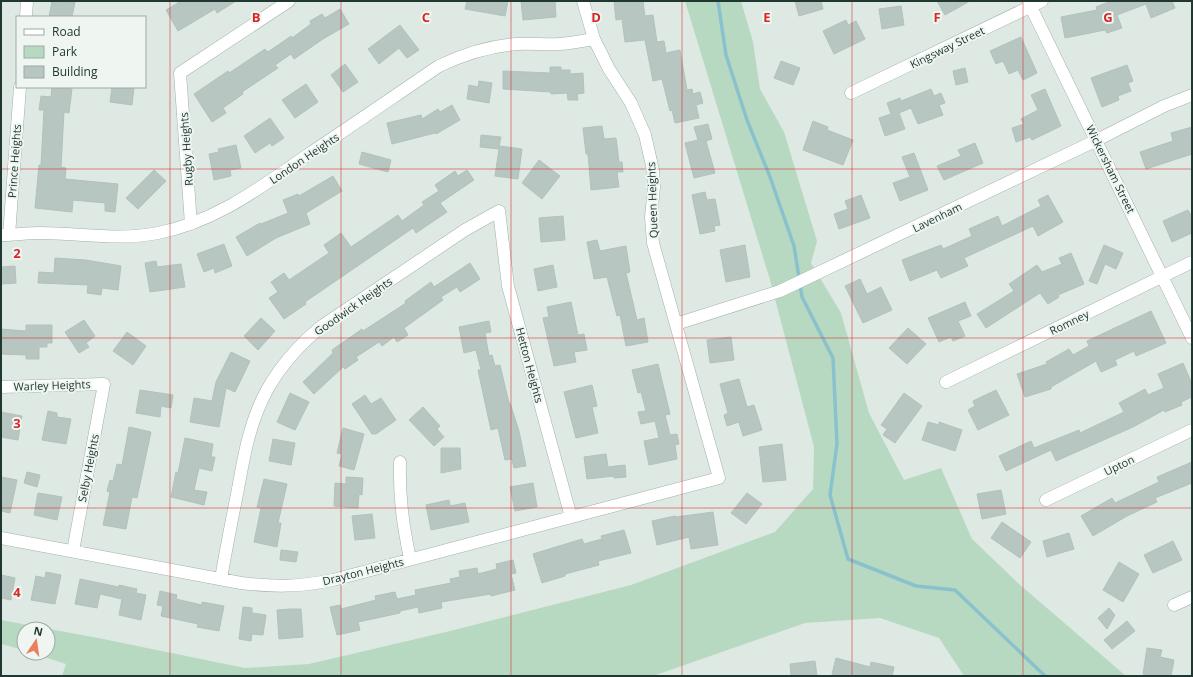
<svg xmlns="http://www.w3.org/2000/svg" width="1193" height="677" viewBox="0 0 1193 677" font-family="'Open Sans',sans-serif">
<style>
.green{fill:#b8d9c1}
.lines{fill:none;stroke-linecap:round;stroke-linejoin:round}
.stream{stroke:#89c2cc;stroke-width:3.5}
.building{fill:#b7c6c0;stroke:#b1c2bb}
.minor-casing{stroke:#a2b0ab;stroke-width:13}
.minor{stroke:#fff;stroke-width:12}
.grid{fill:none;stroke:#d62828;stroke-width:1;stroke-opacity:0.55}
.labels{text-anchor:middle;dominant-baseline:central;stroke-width:4;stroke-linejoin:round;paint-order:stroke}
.street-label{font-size:11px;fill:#213832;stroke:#eff6f2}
.grid-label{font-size:13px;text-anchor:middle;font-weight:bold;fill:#d62828;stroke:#eff6f2;stroke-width:4;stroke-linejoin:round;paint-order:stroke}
</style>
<rect width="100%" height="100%" fill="#dee9e4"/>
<path class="green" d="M685,1H741L753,42L760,89L784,132L817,241L811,263L841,313L869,413L904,480L941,468L972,539L1019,584L1126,676H964L939,638L880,618L805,623L653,676H62L66,664L32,653H48V629H24V650L1,644V620L98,638L245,668L309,664L450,631L631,585L775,532L813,489L814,447L770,280Z"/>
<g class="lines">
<path class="stream" d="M718,1L726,55L747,120L770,177L794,246L802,297L833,358L837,444L830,495L848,559L916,586L955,590L1045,676"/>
</g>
<path class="building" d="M52,1L75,2L72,17H49Z
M181,1H236L217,13L215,9L178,31L166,10Z
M467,1H508L505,16L465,9Z
M521,1H555L556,17L523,20Z
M614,1H643L645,16L653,15L657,42L664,41L666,53L680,50L687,90L692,89L693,94L700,92L703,103L696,105L699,118L675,123L672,110L670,111L662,79L653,81L645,40L625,42L622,19L616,20Z
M795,1H821L823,9L799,16Z
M937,1H970L945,15Z
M1111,1H1172L1175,8L1151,18L1146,4L1117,15L1122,28L1107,33L1105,30L1065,38L1061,17L1097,10L1096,7Z
M901,6L904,25L882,29L879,9Z
M340,9L349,24L323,39L294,59L291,54L275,65L278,68L242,92L243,94L223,108L226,113L212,122L194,94L228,71L229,73L265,49L268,52L291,36L292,38L311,24L310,21L322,14L325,18Z
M846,20L848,25L856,21L865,39L834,54L823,31Z
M400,25L419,50L407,58L399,48L379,64L368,49Z
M1021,37L1037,73L1023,80L1018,70L1009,74L1003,61L996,64L990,51Z
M781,61L800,68L793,85L774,78Z
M345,64L358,82L343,92L331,75Z
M1127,65L1133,81L1128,83L1131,91L1118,96L1119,100L1102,107L1091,78Z
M550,67H561V70H570V74L583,73L584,93L577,94L578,100H568L567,93L551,94V92L503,89V71L550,73Z
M965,68L968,82L956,85L953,71Z
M479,81L492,83L489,103L467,99L469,85L478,87Z
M306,84L318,102L295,118L282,100Z
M52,87L72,89L69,113L64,112L61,167L66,168L65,179L118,184L115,212L105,211V203L73,200L72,212L35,208L39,165H41L44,110H39L41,96L51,97Z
M112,87H134L132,105L110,102Z
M931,89L934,96L941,93L945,103L939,105L943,115L918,124L911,108L899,113L905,129L885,136L879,118L891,114L887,103L900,98L901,101Z
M1045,89L1061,126L1032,140L1030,137L1016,142L1012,128L1024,124L1021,119L1038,110L1031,95Z
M452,105L460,120L436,134L435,133L392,144L387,123L421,115L422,119L438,109L440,112Z
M270,118L284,138L272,146L270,143L255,153L244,136Z
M813,121L828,127L827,130L853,140L843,165L803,150Z
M708,124L712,139L706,141L715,173L694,178L685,143L698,140L694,127Z
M602,126L604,139L616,138L619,162H622L623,172H617L619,187L591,190L588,154H586L583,128Z
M1192,127V154L1146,169L1140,152L1173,141L1171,133Z
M481,135L501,137L499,146L522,149L518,179L495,176L499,149L480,147Z
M975,143L983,163L944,180L937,166L961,156L958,150Z
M236,145L241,168L230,170L231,176L214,180L209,154L219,152L218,149Z
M362,152L391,160L388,172L359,164Z
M914,153L928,190L900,201L893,183L910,177L902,157Z
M539,160L560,176L542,199L522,183Z
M154,170L166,181L138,209L126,198Z
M467,170L474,180L440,203L447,212L416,233L413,228L305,302L306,304L284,319L269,298L278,292L271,282L284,273L289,280L329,253L324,245L341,233L351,247L398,215L402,221L424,205L422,202L439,191L435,185L455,171L458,176Z
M333,176L342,191L306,213L310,224L276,238L247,256L236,237L260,223L261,224L288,213L283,200L298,194L299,196Z
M705,192L707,200L715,199L720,225L714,226L715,231L700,234L692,195Z
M861,195L870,218L839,229L834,214L848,209L845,201Z
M1048,195L1063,222L1038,236L1033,226L964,258L968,266L941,278L937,270L910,281L902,260L941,245L943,249L972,236L969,229L998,216L1002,226L1041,206L1038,200Z
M1188,210L1192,217V233L1172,242L1163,221Z
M563,216L565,240L541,242L539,218Z
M597,240L600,251L626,246L630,272L626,273L637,320L644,318L648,342L626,346L620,315L617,316L607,277L594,279L587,242Z
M224,244L232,266L215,273L214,268L204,272L197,254Z
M745,245L750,277L726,282L720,250Z
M1104,245L1123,253L1116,269L1105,264L1097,284L1089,281Z
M1071,253L1084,284L1058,295L1059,297L1048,304L1040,293L986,328L977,314L1014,291L1009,284L1037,265L1042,272L1062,264L1059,258Z
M55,258L86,260L121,266L118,290L102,288L101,295L87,293L88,285L38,283L39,272L54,273Z
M156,261L157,267L181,264L185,287L150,292L145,263Z
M470,263L480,279L460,292L457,287L441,297L443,300L404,328L408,335L397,342L394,337L382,346L379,342L356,357L358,360L345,369L343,367L314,394L303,382L333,353L332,350L362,329L363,331L406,303L405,301L431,282L434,287Z
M553,265L557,287L538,291L534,269Z
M15,266L16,283L1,284V267Z
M860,279L867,294L881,287L892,310L863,323L845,286Z
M571,302L578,335L584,334L587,350L574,352L576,362L554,366L543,318L549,317L547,307Z
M965,302L971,316L958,321L965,336L953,341L951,337L939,342L928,318Z
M1151,311L1166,343L1136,356L1134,351L1115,360L1117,365L1101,372L1096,361L1051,387V389L1025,397L1017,374L1047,364L1046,362L1069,349L1073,355L1089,346L1087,341Z
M261,318L275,331L258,350L244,336Z
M84,320L95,336L86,343L89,347L79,353L65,332Z
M489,321L491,332L485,333L489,356L492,355L495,366L500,365L509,403H510L519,431L526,466L514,468L512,459L505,460L498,428L491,430L478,370H481L476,350L464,353L459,327Z
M26,325H52V343H47V347H39V359H26V355L1,354V329L26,331Z
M908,328L926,344L907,364L889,348Z
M127,332L146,346L133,365L113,351Z
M731,337L734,360L710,363L707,340Z
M231,352L250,361L235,392L226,388L219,427L190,422L194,398L212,401L216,382Z
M1183,363L1192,384V397L1181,402L1182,405L1165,412L1164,410L1133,427L1056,461L1051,450L1006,471L999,456L1031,441L1034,448L1079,430L1080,433L1124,412L1119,403L1145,389L1148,395L1164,388L1158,374Z
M658,364L670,414L665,415L670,435L677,434L679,444L675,445L677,459L649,465L644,441L659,438L655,421L641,424L638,412L646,411L641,392L638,393L632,370Z
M739,379L747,407L754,405L762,430L743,436L739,422L727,426L724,415L728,413L720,384Z
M592,385L597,406L592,407L598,433L576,438L564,392Z
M140,390L173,395L171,408L161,406L160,417L136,413Z
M996,390L1009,415L978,430L968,410L975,406L973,401Z
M290,393L309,402L295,430L277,422Z
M904,393L922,406L895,443L883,435L887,429L881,425Z
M365,395L371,404L381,398L396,420L376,434H372L352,404Z
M423,407L440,426L437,429L444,437L434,446L409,420Z
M48,411L57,413V417L71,419L66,444L42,440Z
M1,412L22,416L18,440L1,437Z
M928,422L939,425V422L962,430L955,451L922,440Z
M129,427L151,432L137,498L132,497L126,529L103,525L110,492L107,491L110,480L113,481L117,464L122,465Z
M343,428L364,434L354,470L339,466L342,454L337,453Z
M185,438L213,444L211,457H215L212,471L199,468L194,490L207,492L204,505L171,497L176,472L178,473Z
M273,439L295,443L291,465L269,461Z
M782,444L786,480L763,482L759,447Z
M441,448H460L461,469L441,473Z
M606,454L608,467L625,465L626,477L614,478V476L587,479L584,457Z
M1192,462V483L1155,498L1157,502L1127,516L1093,536L1081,516L1112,498L1115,503L1159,482L1157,477Z
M27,472L40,475L37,487L24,483Z
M1,477L17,480L10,513L1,511Z
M346,477L363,478L362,495L359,494L358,508L334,506L335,483L346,484Z
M264,479L287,484L278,523H281L277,547L254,542L261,508L257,507Z
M533,483L537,507L515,511L510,487Z
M1001,490L1006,514L982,519L977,494Z
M38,493L62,497L57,520L34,515Z
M747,493L762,504L746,524L731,513Z
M449,500L450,506L465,503L469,522L431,530L426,505Z
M713,512L718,545L691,549L689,537L657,545L652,521L675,516L676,517Z
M372,514L375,538L355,540L352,516Z
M1002,522L1031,542L1020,558L991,538Z
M624,530L631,553L598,561L599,565L565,574V576L542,583L533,554L582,539L584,544L602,539L601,536Z
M1069,533L1074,549L1047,557L1043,541Z
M1173,541L1182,560L1153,573L1144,555Z
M281,550L298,552L296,562L280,560Z
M513,560L516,573L511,574L515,590L491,596V594L441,602L442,608L419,613L418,607L400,611V613L358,622L360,630L337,635L330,607L340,605L341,609L376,600L375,596L395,592L397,599L416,595L415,590L451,583L450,579L460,577L459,571L477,568L478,574L497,569L496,564Z
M1119,562L1139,574L1123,602L1103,590Z
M46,572L61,575L55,604L31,600L36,576L45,578Z
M1,575L15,578L11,600L1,598Z
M80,579L119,587V585L137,589L136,593L146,595L141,620L119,615L122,599L100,594L97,608L75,604Z
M160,591L177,595L176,599L202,605V602L224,606L219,631L197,627L198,624L161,616L163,606L157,605Z
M243,607L252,608V613L266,615L263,635L252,634L251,641L239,639Z
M1109,608L1115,615L1107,629L1098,618Z
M290,609H301L303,637L279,639L277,610Z
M1127,621L1135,631L1112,649L1104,640Z
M1147,648L1162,650L1160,657L1174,660L1171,676H1153L1143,674Z
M836,658L870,667L871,662L894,667L892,676H839L832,674Z
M815,661L817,676H791L790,664Z"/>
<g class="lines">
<g class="minor-casing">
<path id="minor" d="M1028,1L1192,338
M26,17L27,1
M851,93L1042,1
M191,224L180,73L289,1
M1,235C14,235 27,233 40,233C79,233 119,241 158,233C216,222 262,186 309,154C353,125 396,95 439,66C464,54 489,46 517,44C531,43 546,45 560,44C572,43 583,41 594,39
M9,235L20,87
M676,324L780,291L1097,140L1164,106L1192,95
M946,382L1192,262
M1,387L104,384L73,551
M400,462C399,497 403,525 410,559
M1046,500L1192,430
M1,538L241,583C275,587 299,587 333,580L719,478L653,243L651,217L654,187L653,170L645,135L631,103L609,69L594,39L583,1
M221,579C226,549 232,519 238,489C244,455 250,421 267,390C281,365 300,344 322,326L465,230L499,211L508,286L571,517
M1174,605L1192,597"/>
</g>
<use href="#minor" class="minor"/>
</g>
<path class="grid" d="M170,1V676M341,1V676M511,1V676M682,1V676M852,1V676M1023,1V676M1,169H1192M1,338H1192M1,508H1192"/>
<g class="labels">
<g class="street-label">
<text transform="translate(947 47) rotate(-26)">Kingsway Street</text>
<text transform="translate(186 149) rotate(-94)">Rugby Heights</text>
<text transform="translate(304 158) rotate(-34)">London Heights</text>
<text transform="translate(14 161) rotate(-86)">Prince Heights</text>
<text transform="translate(1111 169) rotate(64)">Wickersham Street</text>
<text transform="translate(652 200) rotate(-92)">Queen Heights</text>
<text transform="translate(937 217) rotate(-26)">Lavenham</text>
<text transform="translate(353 306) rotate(-35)">Goodwick Heights</text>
<text transform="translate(1069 322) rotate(-26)">Romney</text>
<text transform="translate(530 365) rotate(75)">Hetton Heights</text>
<text transform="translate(52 385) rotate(-2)">Warley Heights</text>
<text transform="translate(1119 465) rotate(-26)">Upton</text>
<text transform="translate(88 468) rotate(-79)">Selby Heights</text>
<text transform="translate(363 571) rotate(-14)">Drayton Heights</text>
</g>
</g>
<g class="grid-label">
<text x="256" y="22">B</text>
<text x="426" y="22">C</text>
<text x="596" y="22">D</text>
<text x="767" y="22">E</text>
<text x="937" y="22">F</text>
<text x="1108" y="22">G</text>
<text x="17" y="258">2</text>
<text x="17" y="428">3</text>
<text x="17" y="597">4</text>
</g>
<rect width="1193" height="677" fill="none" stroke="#213832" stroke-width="4"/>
<rect x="16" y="16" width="130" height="72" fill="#eff6f2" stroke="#9daaa5"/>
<rect x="24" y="29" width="20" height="6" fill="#ffffff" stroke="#9daaa5"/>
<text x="52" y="36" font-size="12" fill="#213832">Road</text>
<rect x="24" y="46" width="20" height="12" fill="#b8d9c1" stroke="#9daaa5"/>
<text x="52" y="56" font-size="12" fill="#213832">Park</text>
<rect x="24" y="66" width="20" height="12" fill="#b7c6c0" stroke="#9daaa5"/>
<text x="52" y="76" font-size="12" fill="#213832">Building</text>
<g transform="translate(36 641) rotate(13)"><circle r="19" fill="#eff6f2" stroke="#9daaa5"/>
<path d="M0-3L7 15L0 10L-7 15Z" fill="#ea7f5c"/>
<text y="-6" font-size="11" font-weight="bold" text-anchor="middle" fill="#213832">N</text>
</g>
</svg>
